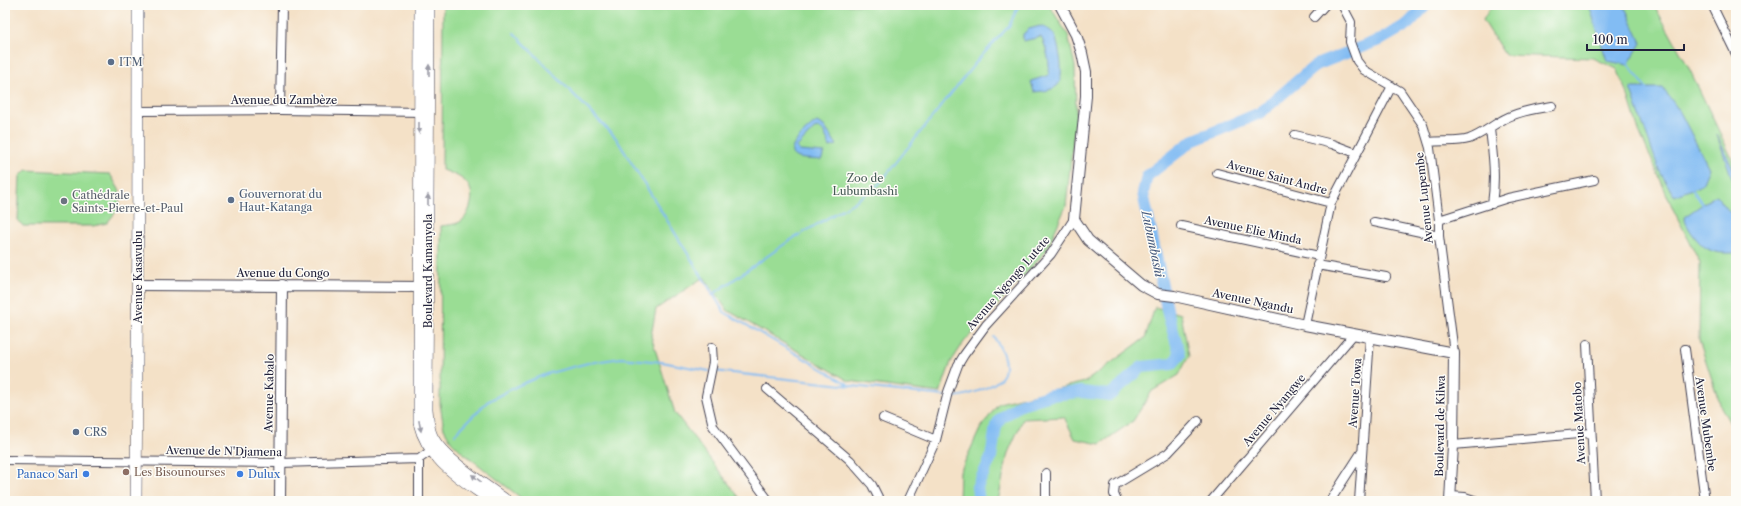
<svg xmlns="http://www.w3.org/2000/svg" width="1741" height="506" viewBox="0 0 1741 506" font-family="'Libre Caslon Text',serif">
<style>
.green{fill:#9add94;stroke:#5e8068}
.water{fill:#82bcf3;stroke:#526f97}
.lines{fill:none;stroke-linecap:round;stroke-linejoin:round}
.stream{stroke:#82bcf3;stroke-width:2}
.river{stroke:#82bcf3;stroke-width:12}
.minor-casing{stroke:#423f50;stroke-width:10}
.tertiary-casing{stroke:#423f50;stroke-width:12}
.secondary-casing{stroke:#423f50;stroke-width:12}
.minor{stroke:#fff;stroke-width:8}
.tertiary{stroke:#fff;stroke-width:10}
.secondary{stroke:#fff;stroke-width:11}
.oneway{fill:#9c9ca7}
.service-dot{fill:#5c6f8a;stroke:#fdfcf7;stroke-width:1.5}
.worship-dot{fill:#6b7280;stroke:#fdfcf7;stroke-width:1.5}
.education-dot{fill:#8d6e63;stroke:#fdfcf7;stroke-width:1.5}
.shop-dot{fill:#3f7fe0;stroke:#fdfcf7;stroke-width:1.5}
.labels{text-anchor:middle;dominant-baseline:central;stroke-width:3;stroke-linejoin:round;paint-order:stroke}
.service-label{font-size:11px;fill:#4e5e75;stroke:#fdfcf7;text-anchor:start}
.street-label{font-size:11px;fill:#22223b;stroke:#fdfcf7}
.park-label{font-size:11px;fill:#465a56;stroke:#fdfcf7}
.worship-label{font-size:11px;fill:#5b616d;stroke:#fdfcf7;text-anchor:start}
.education-label{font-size:11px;fill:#785e54;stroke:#fdfcf7;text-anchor:start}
.shop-label{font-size:11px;fill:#366cbe;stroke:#fdfcf7;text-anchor:end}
.water-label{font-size:12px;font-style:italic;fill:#44587b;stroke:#fdfcf7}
</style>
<rect width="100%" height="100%" fill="#fdfcf7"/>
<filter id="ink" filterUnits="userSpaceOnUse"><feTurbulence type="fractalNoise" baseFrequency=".025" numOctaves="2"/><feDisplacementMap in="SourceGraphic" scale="8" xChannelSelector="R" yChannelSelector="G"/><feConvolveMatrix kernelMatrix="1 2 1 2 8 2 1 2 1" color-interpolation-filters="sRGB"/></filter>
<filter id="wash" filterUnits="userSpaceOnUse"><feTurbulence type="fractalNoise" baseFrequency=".012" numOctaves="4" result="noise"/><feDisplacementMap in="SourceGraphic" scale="16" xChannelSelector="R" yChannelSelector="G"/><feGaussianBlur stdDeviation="0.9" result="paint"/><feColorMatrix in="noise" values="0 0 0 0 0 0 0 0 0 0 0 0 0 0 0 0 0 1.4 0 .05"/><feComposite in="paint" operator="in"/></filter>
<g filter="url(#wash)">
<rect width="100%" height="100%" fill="#f4e1c7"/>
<path class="green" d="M443,5H1049L1068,35L1075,66L1076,112L1066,206L1046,251L964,342L951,362L940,393L849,381L727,310L704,277L656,309L651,336L675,413L742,501H525L462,452L451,441L444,429L440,404L441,226C446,225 455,225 460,222C465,219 468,213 470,207C477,184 461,176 442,170Z
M1492,5H1654L1689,68L1736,167V434L1721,407L1699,340L1700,262L1674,211L1639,131L1626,89L1617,69L1593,58L1505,55L1483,20Z
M26,170L110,174L120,191L119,208L107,223L93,226H23L18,220L20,176Z
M1155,307L1181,314L1189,356L1179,375L1152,391L1133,421L1100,444L1075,439L1064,417L1023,419L1008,453L998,501H959L960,472L980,429L999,403L1085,382L1145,338Z"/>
<path class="water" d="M1589,5H1624L1641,43L1628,65L1607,61Z
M1040,26C1046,28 1052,30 1055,36C1059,47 1065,76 1058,85C1052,91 1042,91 1034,92L1031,81L1049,75C1050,64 1047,47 1041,37L1023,41V34L1029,29Z
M1630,88H1663L1680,112L1709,168L1702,185L1674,196L1659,170Z
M817,122L824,126L837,145L830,147L824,132L819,128L814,129L797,147L799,151L825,153L821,160C814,159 803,160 796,157C781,151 810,126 817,122Z
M1717,135L1736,175V189L1734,184Z
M1716,195L1736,220V253C1727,253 1716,254 1708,249C1699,245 1686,227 1684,217Z"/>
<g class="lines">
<path class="stream" d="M514,33L616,138L724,312L848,384
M1627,63L1648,90
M1691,187L1703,205
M712,295L789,241L853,203L879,184L977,61L1009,26L1019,5
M714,371L944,396
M948,397C962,398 999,387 1004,373C1008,360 1000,347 994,337
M455,434L487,402L517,386L546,374L588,363L621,358L662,362L709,371"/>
<path class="river" d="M979,501L977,487L991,458L996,426L1001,418L1021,404L1051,395L1081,392L1110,395L1142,367L1172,364L1180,355L1168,314L1143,193L1147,176L1192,141L1260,113L1316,65L1382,39L1408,24L1426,5"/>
</g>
</g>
<g filter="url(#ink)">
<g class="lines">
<g class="minor-casing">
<path id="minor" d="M1342,5L1351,22L1350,42L1357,61L1364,70L1400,91L1423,125L1430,148L1439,220V236L1454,353
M1712,5L1736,54
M1314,17L1325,5
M280,110L282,5
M138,111L280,110L424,112
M1490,129C1493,154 1496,178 1492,204
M1295,135L1332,144L1356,153
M1429,142C1442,140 1456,143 1469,139C1480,135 1489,128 1499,122C1515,112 1534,109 1552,106
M1217,173L1331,203
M1439,220L1508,198L1594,180
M1374,222L1439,236
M1181,226L1319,256
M1317,265L1386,277
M1305,325L1331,203L1392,86
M1587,344L1595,501
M712,347L713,362L706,396L713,426L769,501
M1685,349L1705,501
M767,389L850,460L872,485L880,501
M883,418L936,440
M1453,445L1590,433
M5,460L280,463L419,459L436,447
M1046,473V501
M1450,496L1465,497L1477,501
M419,501V459
M908,501L936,440L948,392L958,365L964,355L986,325L1051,254L1074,219
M1117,501L1114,494L1115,485L1168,453L1198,421
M1211,501L1354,334
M1330,501L1361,453
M1359,501L1370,337"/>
</g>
<g class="tertiary-casing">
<path id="tertiary" d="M1060,5L1076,35L1082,53L1086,72V96L1074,219L1088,240L1141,285L1158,294L1174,296L1305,325L1454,353L1453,445L1450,501
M139,285L427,287
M280,501L282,285"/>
</g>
<g class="secondary-casing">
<path id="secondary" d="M420,5L419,423C428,461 462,479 492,501
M429,5L427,409C428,418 428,428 432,436C442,458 487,486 507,501
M136,501C138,336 138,170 138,5"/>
</g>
<use href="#minor" class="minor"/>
<use href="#tertiary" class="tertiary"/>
<use href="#secondary" class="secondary"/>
</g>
<defs><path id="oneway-solid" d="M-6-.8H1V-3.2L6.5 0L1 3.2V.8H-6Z"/></defs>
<g class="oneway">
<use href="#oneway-solid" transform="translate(429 70) rotate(-90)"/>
<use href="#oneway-solid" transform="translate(419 128) rotate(90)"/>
<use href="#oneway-solid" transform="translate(428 200) rotate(-90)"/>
<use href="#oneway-solid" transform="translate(420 426) rotate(79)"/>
<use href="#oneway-solid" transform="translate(476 478) rotate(-143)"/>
</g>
</g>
<g class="service-dot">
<circle cx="111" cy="62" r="4"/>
<circle cx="231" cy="200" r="4"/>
<circle cx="76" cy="432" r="4"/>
</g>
<circle class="worship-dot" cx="64" cy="201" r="4"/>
<circle class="education-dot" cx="126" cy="472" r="4"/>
<g class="shop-dot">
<circle cx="86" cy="474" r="4"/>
<circle cx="240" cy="474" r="4"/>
</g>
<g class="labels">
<g class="service-label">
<text x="119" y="62">ITM</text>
<text x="239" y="194">Gouvernorat du<tspan x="239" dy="13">Haut-Katanga</tspan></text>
<text x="84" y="432">CRS</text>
</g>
<g class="street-label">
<text x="284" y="100">Avenue du Zambèze</text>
<text transform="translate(1277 177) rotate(15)">Avenue Saint Andre</text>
<text transform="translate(1424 198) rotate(-96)">Avenue Lupembe</text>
<text transform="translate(1253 230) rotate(12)">Avenue Elie Minda</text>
<text transform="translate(428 271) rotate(-90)">Boulevard Kamanyola</text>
<text x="283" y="273">Avenue du Congo</text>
<text transform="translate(138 277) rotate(-90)">Avenue Kasavubu</text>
<text transform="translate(1008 283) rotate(-49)">Avenue Ngongo Lutete</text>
<text transform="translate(1253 301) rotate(12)">Avenue Ngandu</text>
<text transform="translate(269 393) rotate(-89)">Avenue Kabalo</text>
<text transform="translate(1355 393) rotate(-86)">Avenue Towa</text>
<text transform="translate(1274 410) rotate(-50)">Avenue Nyangwe</text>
<text transform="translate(1579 423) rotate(-93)">Avenue Matobo</text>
<text transform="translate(1706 424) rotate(82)">Avenue Mubembe</text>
<text transform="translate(1440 426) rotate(-89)">Boulevard de Kilwa</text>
<text transform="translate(224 451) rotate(1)">Avenue de N'Djamena</text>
</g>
<g class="park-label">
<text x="865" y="178">Zoo de<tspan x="865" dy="13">Lubumbashi</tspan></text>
</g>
<g class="worship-label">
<text x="72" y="195">Cathédrale<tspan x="72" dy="13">Saints-Pierre-et-Paul</tspan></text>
</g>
<g class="education-label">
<text x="134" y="472">Les Bisounourses</text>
</g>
<g class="shop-label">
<text x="78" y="474">Panaco Sarl</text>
<text x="248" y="474" text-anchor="start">Dulux</text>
</g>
<g class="water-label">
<text transform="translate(1153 244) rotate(78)">Lubumbashi</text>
</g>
</g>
<rect width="1741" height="506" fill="none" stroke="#fdfcf7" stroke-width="20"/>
<path d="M1587 44v6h97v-6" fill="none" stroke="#22223b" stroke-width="2"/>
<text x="1593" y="44" font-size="12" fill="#22223b" stroke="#fdfcf7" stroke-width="3" paint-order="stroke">100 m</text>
</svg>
